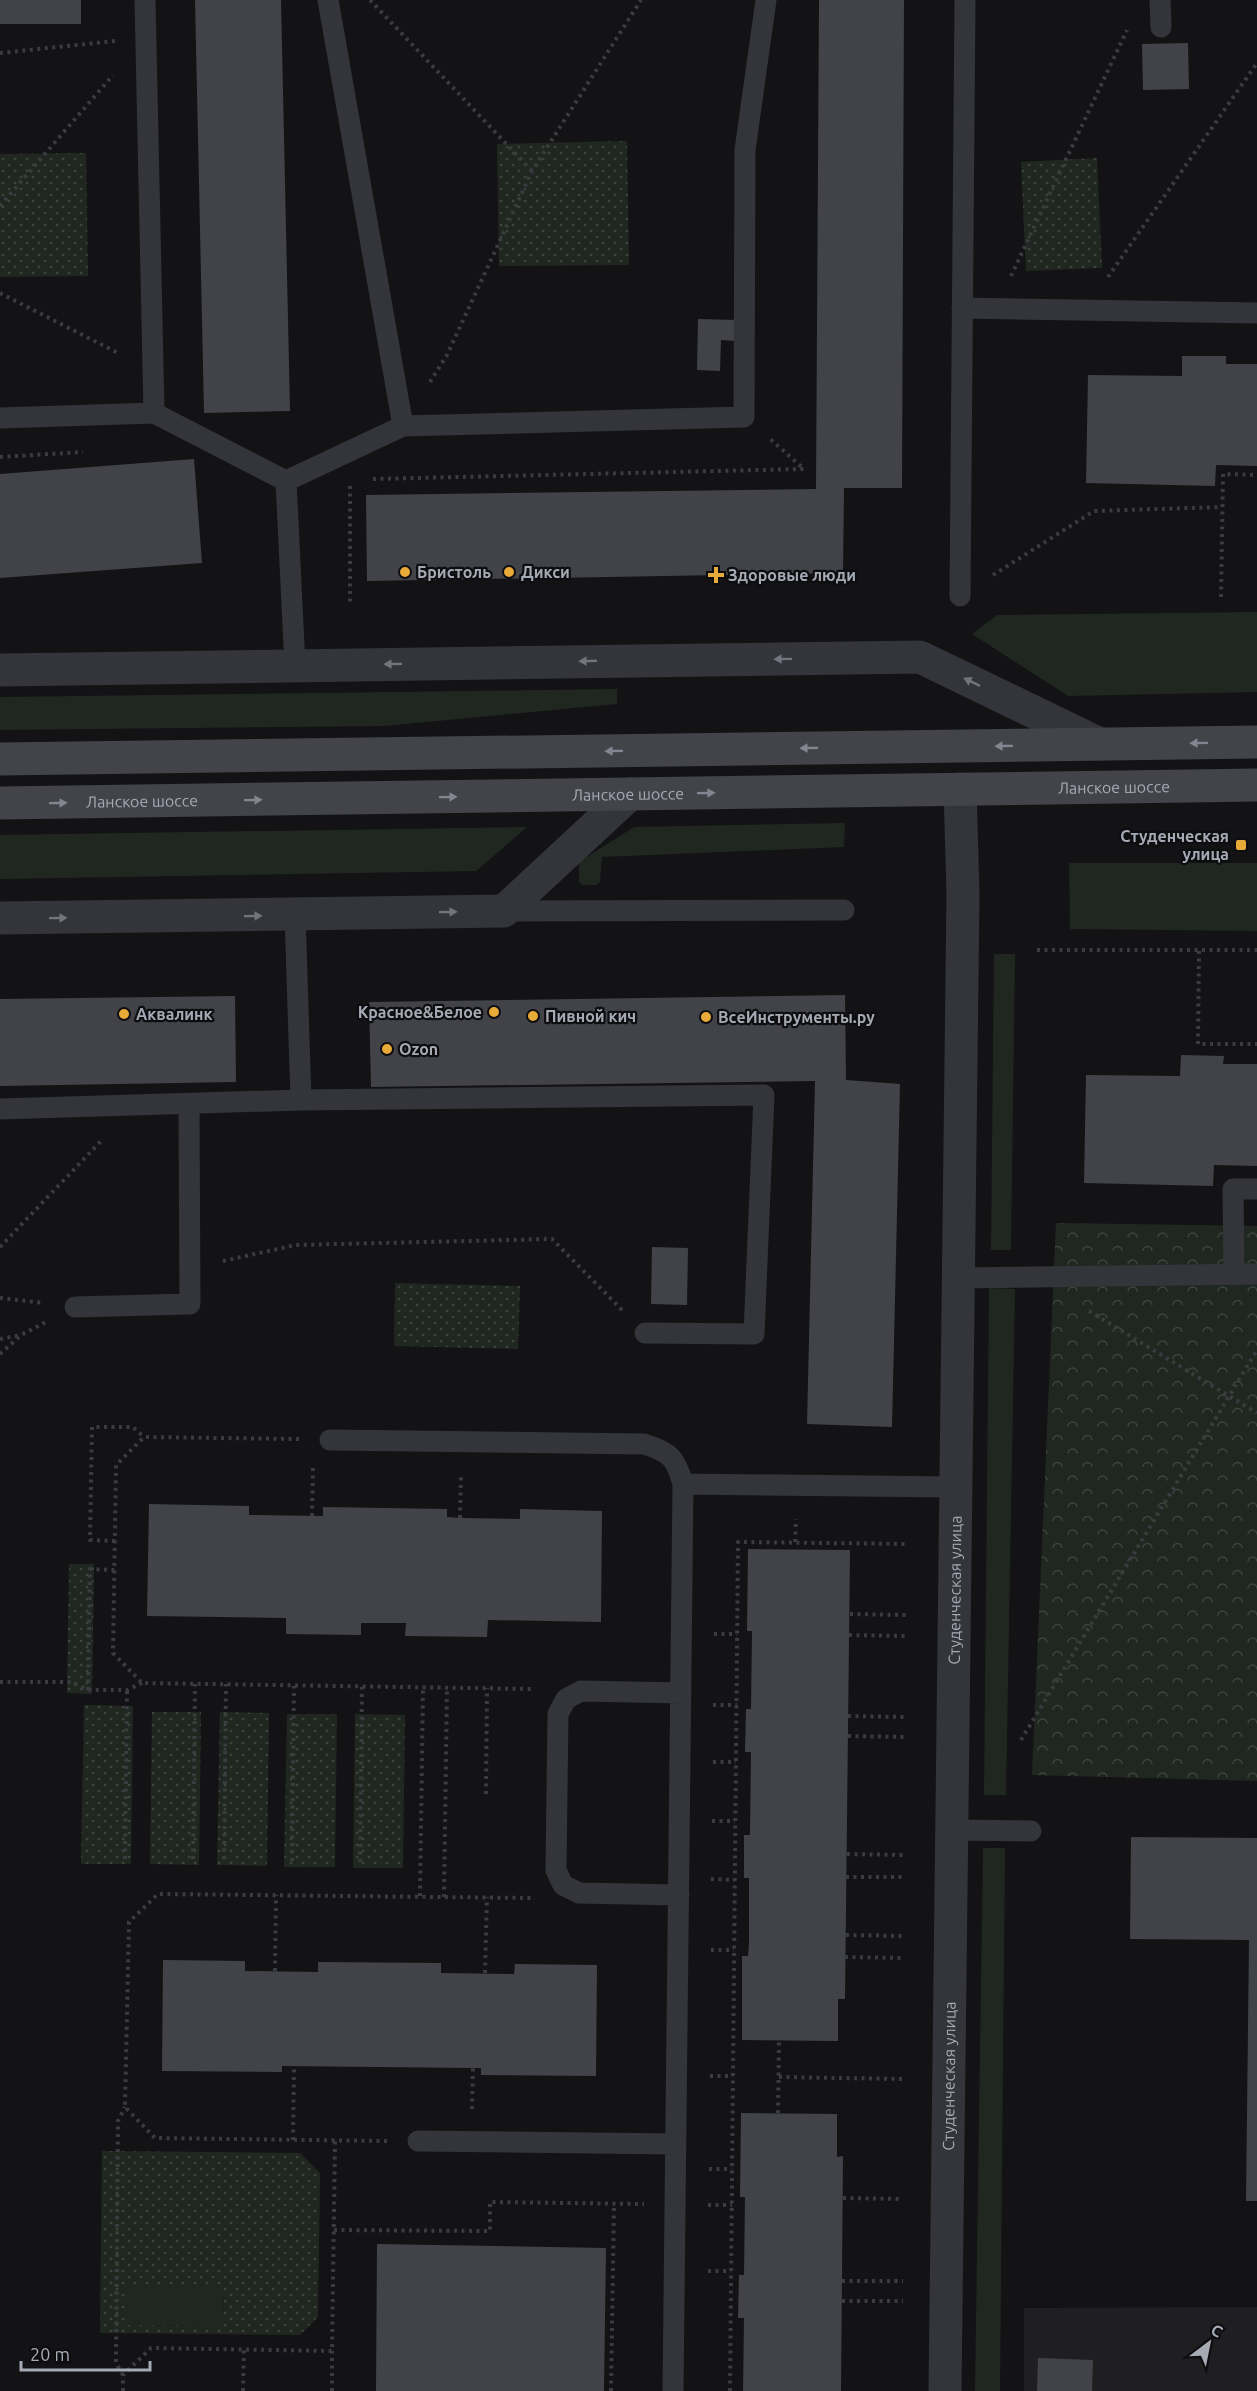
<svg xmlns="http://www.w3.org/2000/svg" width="1257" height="2391" viewBox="0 0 1257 2391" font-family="Ubuntu,sans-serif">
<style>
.built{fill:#1f1f22}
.grass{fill:#202720}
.forest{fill:url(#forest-crowns)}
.park{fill:url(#park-dots);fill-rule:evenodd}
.building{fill:#424348}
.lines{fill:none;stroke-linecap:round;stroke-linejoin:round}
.path{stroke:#3b3c41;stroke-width:4;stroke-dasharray:3 4.5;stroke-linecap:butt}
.service{stroke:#34353a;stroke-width:21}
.minor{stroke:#34353a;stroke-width:33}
.secondary{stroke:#43444a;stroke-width:33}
.oneway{fill:#73757e}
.oneway2{fill:#838690}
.poi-dot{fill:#e8aa38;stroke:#0e0e10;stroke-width:2}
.labels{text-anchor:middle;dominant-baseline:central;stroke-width:4.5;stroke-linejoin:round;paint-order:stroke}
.poi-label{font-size:16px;font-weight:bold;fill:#a6aab5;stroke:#0e0e10;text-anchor:start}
.street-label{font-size:16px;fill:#a6aab5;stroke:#0e0e10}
</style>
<defs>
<pattern id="forest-crowns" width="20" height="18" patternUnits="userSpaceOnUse" patternTransform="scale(1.5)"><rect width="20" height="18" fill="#202720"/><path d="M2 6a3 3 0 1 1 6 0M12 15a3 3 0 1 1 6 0" fill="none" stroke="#3d443e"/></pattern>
<pattern id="park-dots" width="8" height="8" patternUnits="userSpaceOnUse" patternTransform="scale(1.5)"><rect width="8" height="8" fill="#202720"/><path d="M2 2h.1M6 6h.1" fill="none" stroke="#3d443e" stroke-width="1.8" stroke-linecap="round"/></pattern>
</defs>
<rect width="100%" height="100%" fill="#131315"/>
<path class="built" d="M1257,2307V2391H1024V2308Z"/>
<path class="grass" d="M1257,612V692L1068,696L972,634L997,615Z
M617,689V704L384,726L0,730V697Z
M845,823L844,847L602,857L600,882L596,885H582L579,881V862L634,827Z
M527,827L476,871L0,879V835Z
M1069,863H1257V931L1070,929Z
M994,954H1015L1011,1250H991Z
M989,1288L1015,1289L1006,1795H984Z
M983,1848H1005L1000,2391H975Z
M126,2287H224L223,2326L126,2325Z"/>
<path class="forest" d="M1056,1223L1257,1226V1781L1032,1775Z"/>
<path class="park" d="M627,141L629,265L499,266L497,144Z
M86,153L88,276L0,277V154Z
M1097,158L1102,268L1026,271L1021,162Z
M395,1283L520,1286L518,1349L394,1346Z
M69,1564H94L92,1694L67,1693Z
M84,1705L133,1706L131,1864H81Z
M152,1712H201L199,1865L150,1864Z
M220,1712L269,1713L267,1866L217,1865Z
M287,1714H337L335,1867H284Z
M355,1714L405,1715L403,1868H353Z
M102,2151L300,2153L320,2173L318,2317L300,2335L100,2333ZM126,2287L224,2288L223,2326L126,2325Z"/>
<path class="building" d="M0,0H81V24H0Z
M195,0H281L290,411L204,413Z
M819,0H904L902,488H844L843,573L367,581L366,495L816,489Z
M1188,43L1189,89L1143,90L1142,44Z
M698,319L737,320V341L721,340L720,371L697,370Z
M1182,356H1226V364H1257V466L1216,465L1215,486L1086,483L1088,375L1182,376Z
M194,459L202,563L0,578V474Z
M845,995L846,1080L900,1084L892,1427L807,1424L815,1081L371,1087L369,1002Z
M235,996L236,1082L0,1086V999Z
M1181,1055L1224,1056L1223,1064H1257V1166L1214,1165L1213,1186L1084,1183L1086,1075L1180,1076Z
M652,1247L688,1248L687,1305L651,1304Z
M149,1504L249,1506V1515L323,1516V1507L447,1509V1517L460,1518L520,1519V1509L602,1511L601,1622L488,1620L487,1637L405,1636L406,1623H361V1635L286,1634V1618L147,1616Z
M748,1549L850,1550L845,1999H838V2041L742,2040V1956H748L749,1943V1878H744V1835H750L751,1752H745L746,1709H751L752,1631H747Z
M1131,1837L1257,1838V2201H1246L1249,1940L1130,1939Z
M163,1960L245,1961V1971L318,1972V1962L441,1963V1973L514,1974L515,1964L597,1965L596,2076L481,2075V2068H473L282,2066V2072L162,2071Z
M741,2113L837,2114V2157L843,2156L841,2391H743L744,2318H738L739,2275H744L745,2197H740Z
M377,2244L606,2248L604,2391H376Z
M1038,2358L1093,2360L1092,2391H1037Z"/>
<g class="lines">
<path class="path" d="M370,0L532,171
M0,53L115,41
M0,206L113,75
M1011,276L1127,30
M1108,277L1257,63
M0,293L120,354
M430,382L447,355L532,171L641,0
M0,457L83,452
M373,479L804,469L769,438
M350,486V606
M993,575L1094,511L1222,507
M1221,597L1223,474L1257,475
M1037,950H1257
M1199,951L1198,1044H1257
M0,1247L103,1139
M223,1261L296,1245L552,1239L622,1310
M0,1298L44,1303
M1089,1311L1257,1413
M0,1339L21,1335
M0,1354L21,1335L46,1322
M299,1439L144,1437L116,1465L113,1653L142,1683L534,1689
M312,1516L313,1466
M460,1518L461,1474
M115,1541L90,1540L92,1427H133L144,1437
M795,1542L796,1519
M850,1614L906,1615
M714,1634H737
M849,1635L906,1636
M0,1682H71L88,1690H127L142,1683
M88,1690L90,1569L114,1570
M713,1705H737
M848,1716L906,1717
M848,1736L906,1737
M1021,1740L1257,1350
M713,1762H736
M486,1794L487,1688
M712,1821H735
M847,1854L905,1855
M125,1859L127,1690
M193,1859L195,1684
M224,1859L226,1684
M292,1861L294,1686
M360,1862L362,1687
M846,1877H905
M711,1879L735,1880
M420,1896L423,1687
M444,1897L447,1688
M846,1935L905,1936
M711,1950H734
M845,1957L905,1958
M275,1971L276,1895
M485,1973L487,1897
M710,2076H733
M779,2077L904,2079
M472,2109L473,2068
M778,2113L779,2041
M293,2140L294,2066
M387,2141L155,2138L125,2107L129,1922L158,1894L532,1898
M709,2169H732
M843,2198L903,2199
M708,2205H732
M334,2230L490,2231V2202L644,2204
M708,2271H731
M842,2281H903
M842,2301H903
M123,2375L116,2363L118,2121L125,2107
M123,2391V2375L151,2348L332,2351L335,2140
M243,2391L244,2349
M332,2391V2351
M611,2391L614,2204
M730,2391L738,1542L907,1544"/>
<path class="service" d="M145,0L154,413L286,481L295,666
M328,0L403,426
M1160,0L1161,27
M962,308L1257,313
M0,418L154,413
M286,481L403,426L744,417L745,150L766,0
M960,596L965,0
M504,911L844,910
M295,915L301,1100
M0,1109L301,1100L764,1095L754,1334L645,1333
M1234,1275L1233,1189H1257
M958,1278L1257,1274
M75,1307L190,1304L189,1105
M330,1440L644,1444C670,1452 676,1458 683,1484L673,2391
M683,1484L954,1487
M951,1830L1031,1831
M679,1895L579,1893L563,1885L556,1870L558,1714L566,1699L581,1691L681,1693
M418,2141L676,2144"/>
<g class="minor">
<path d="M0,670L920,657L1100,744"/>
<path d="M0,918L504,911L630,794"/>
<path id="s1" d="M945,2391L963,894L960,789"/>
</g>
<g class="secondary">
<path d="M0,759L1257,742"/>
<path id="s2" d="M0,803L1257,785"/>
</g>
</g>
<defs><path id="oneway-solid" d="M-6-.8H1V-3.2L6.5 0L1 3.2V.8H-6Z" transform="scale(1.5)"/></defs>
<g class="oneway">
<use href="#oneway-solid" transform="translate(783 659) rotate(179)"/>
<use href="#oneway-solid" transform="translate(588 661) rotate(179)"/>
<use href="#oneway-solid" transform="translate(393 664) rotate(179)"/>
<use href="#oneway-solid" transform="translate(972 682) rotate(-154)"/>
<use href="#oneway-solid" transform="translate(448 912) rotate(-1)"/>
<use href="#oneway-solid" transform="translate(253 916) rotate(-1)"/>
<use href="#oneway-solid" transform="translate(58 918) rotate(-1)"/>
</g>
<g class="oneway2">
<use href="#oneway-solid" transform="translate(1199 743) rotate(179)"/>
<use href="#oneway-solid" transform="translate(1004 746) rotate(179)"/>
<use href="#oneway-solid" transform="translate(809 748) rotate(179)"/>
<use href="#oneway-solid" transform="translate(614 751) rotate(179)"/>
<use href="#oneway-solid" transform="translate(706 793) rotate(-1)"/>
<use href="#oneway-solid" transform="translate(448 797) rotate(-1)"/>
<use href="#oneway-solid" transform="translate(253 800) rotate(-1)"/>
<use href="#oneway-solid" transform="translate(58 803) rotate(-1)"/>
</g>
<g class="poi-dot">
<circle cx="405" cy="572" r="6"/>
<circle cx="509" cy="572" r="6"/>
<path d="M713 566h6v6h6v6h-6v6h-6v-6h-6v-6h6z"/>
<rect x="1235" y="839" width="12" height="12" rx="3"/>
<circle cx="494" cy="1012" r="6"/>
<circle cx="124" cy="1014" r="6"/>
<circle cx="533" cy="1016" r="6"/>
<circle cx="706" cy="1017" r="6"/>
<circle cx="387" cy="1049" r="6"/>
</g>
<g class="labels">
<g class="poi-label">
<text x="417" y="572">Бристоль</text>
<text x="521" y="572">Дикси</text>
<text x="728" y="575">Здоровые люди</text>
<text x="1229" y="836" text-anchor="end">Студенческая<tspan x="1229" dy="18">улица</tspan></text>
<text x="482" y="1012" text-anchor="end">Красное&amp;Белое</text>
<text x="136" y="1014">Аквалинк</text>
<text x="545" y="1016">Пивной кич</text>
<text x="718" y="1017">ВсеИнструменты.ру</text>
<text x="399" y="1049">Ozon</text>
</g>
<g class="street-label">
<text stroke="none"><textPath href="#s2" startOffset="1114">Ланское шоссе</textPath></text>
<text stroke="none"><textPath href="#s2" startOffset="628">Ланское шоссе</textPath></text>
<text stroke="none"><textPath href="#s2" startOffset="142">Ланское шоссе</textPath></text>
<text stroke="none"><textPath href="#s1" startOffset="801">Студенческая улица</textPath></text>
<text stroke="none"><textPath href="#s1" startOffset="315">Студенческая улица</textPath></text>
</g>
</g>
<g transform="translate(1209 2343) rotate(32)" stroke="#0e0e10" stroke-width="4.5" paint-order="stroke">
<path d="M0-4.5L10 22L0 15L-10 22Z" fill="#a6aab5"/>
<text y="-9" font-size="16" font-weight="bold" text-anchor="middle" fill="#a6aab5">С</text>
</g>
<path d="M21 2361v9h129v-9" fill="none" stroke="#a6aab5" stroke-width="3"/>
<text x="30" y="2361" font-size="18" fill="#a6aab5" stroke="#0e0e10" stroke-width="4.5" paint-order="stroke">20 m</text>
</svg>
